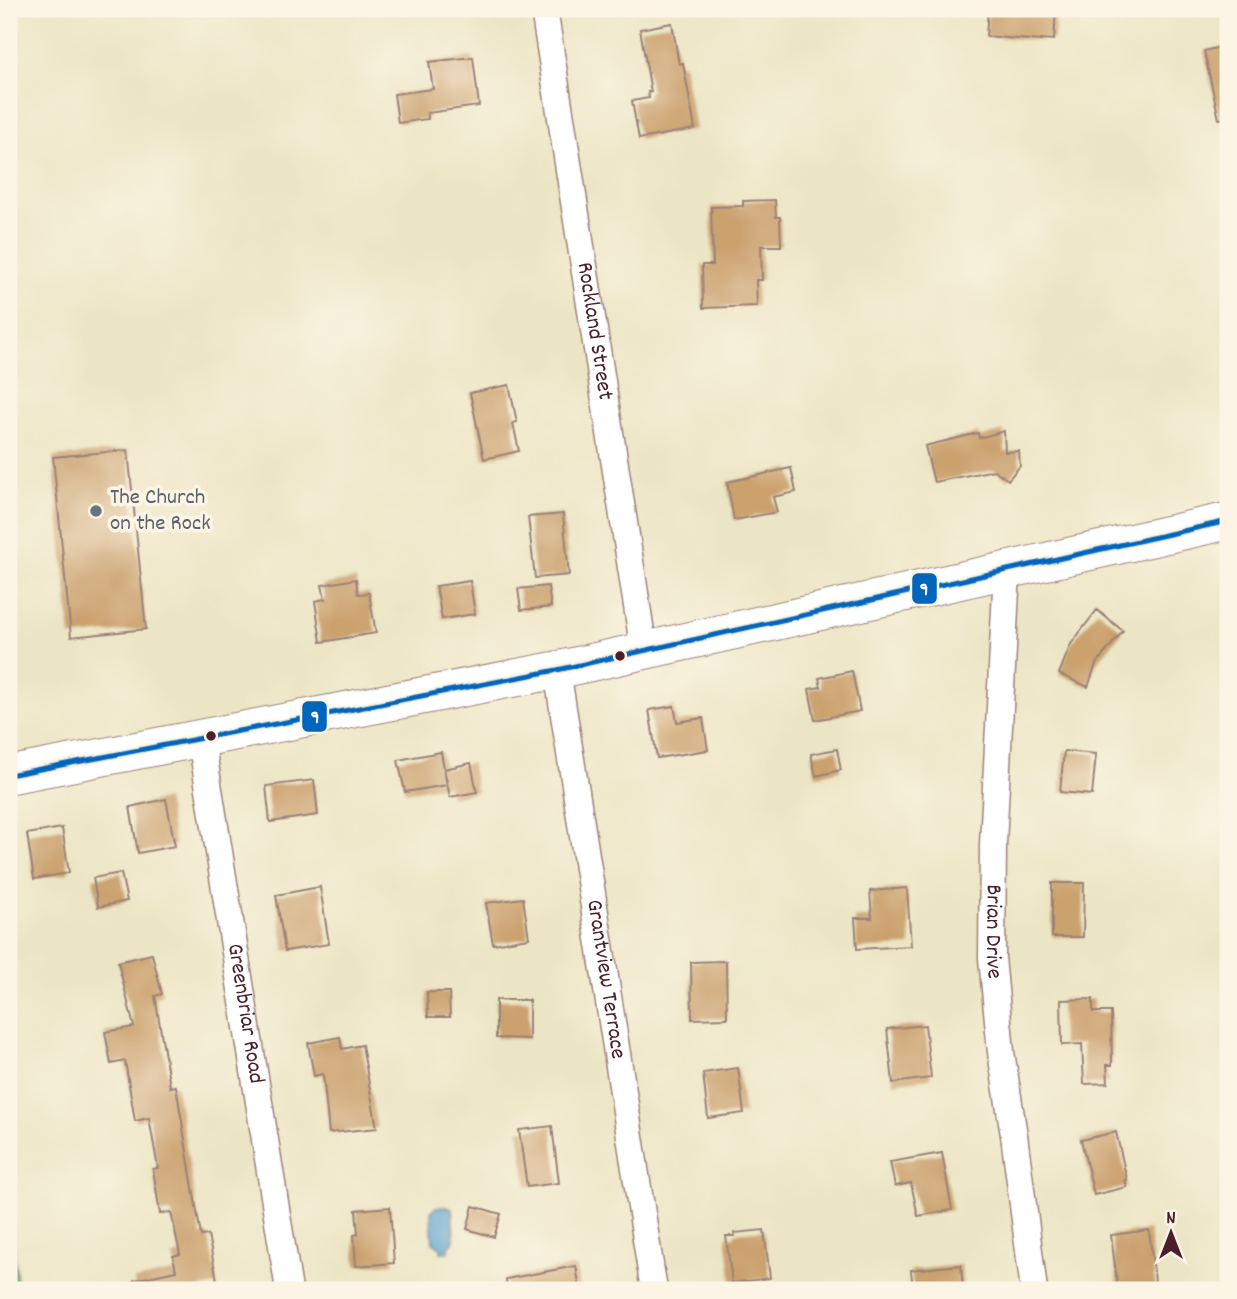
<svg xmlns="http://www.w3.org/2000/svg" width="1237" height="1299" viewBox="0 0 1237 1299" font-family="Dekko,sans-serif">
<style>
.forest{fill:#6eb87e;stroke:#5c6c54;stroke-width:2}
.water{fill:#56a2ce;stroke:#50607c;stroke-width:2}
.building{fill:#cba16e}
.lines{fill:none;stroke-linecap:round;stroke-linejoin:round}
.street-casing{stroke:#9b8278;stroke-width:29}
.secondary-casing{stroke:#9b8278;stroke-width:39}
.street{stroke:#fff;stroke-width:26}
.secondary{stroke:#fff;stroke-width:37}
.bus-1-casing{stroke:#fcf5e5;stroke-width:10}
.bus-1{stroke:#0065bd;stroke-width:5}
.worship-dot{fill:#6b7280;stroke:#fcf5e5;stroke-width:2.5}
.bus-dot{fill:#4a1f2b;stroke:#fcf5e5;stroke-width:2.5}
.labels{text-anchor:middle;dominant-baseline:central;stroke-width:7;stroke-linejoin:round;paint-order:stroke}
.street-label{font-size:23px;fill:#4a1f2b;stroke:#fcf5e5}
.worship-label{font-size:23px;fill:#5b616d;stroke:#fcf5e5;text-anchor:start}
.line-badge{stroke:#fcf5e5;stroke-width:2.5}
.badge-label{font-size:19px;text-anchor:middle;font-weight:bold;fill:#fff}
</style>
<rect width="100%" height="100%" fill="#fcf5e5"/>
<filter id="ink" filterUnits="userSpaceOnUse"><feTurbulence type="fractalNoise" baseFrequency=".0143" numOctaves="2"/><feDisplacementMap in="SourceGraphic" scale="14" xChannelSelector="R" yChannelSelector="G"/><feConvolveMatrix kernelMatrix="1 2 1 2 8 2 1 2 1" color-interpolation-filters="sRGB"/></filter>
<filter id="wash" filterUnits="userSpaceOnUse"><feTurbulence type="fractalNoise" baseFrequency=".00686" numOctaves="4" result="noise"/><feDisplacementMap in="SourceGraphic" scale="28" xChannelSelector="R" yChannelSelector="G"/><feGaussianBlur stdDeviation="1.57" result="paint"/><feColorMatrix in="noise" values="0 0 0 0 0 0 0 0 0 0 0 0 0 0 0 0 0 1.4 0 .05"/><feComposite in="paint" operator="in"/></filter>
<g filter="url(#wash)">
<rect width="100%" height="100%" fill="#ece5c5"/>
<path class="forest" d="M9,1162L17,1290H9Z"/>
<path class="water" d="M446,1206L452,1209L454,1240L449,1247V1251L441,1252V1247L433,1242L431,1212L436,1207Z"/>
<g id="blocks">
<path class="building" d="M988,9H1056L1054,40L1041,39V41L986,36Z
M672,23L679,64L683,63L695,129L639,139L632,101L649,98L648,92H651L640,29Z
M1228,45V118L1219,119L1204,51Z
M473,57L479,106L427,113L428,119L398,123L394,94L433,89L429,62Z
M775,200L776,217H780L781,246H761L762,280H756L757,306L703,308L702,265H713L711,207L743,206V201Z
M509,385L517,422L513,423L519,451L484,459L470,393Z
M1004,431L1005,452L1019,451L1020,466L1008,480L994,470L934,482L925,446L978,433L979,438Z
M128,450L146,629L71,637L53,457Z
M791,468L796,492L773,497L777,512L734,520L727,482Z
M563,514L569,575L535,578L528,517Z
M356,579L358,594L369,593L376,633L321,642L315,601L325,599L322,585Z
M470,581L475,614L442,619L436,586Z
M548,586L551,607L521,610L518,589Z
M1097,610L1123,631L1096,664L1088,687L1059,674L1071,644Z
M852,671L860,711L815,720L809,689L821,687L819,678Z
M674,706L677,722L703,718L708,750L657,758L649,710Z
M837,749L841,770L816,776L811,754Z
M1064,751L1096,754L1092,795L1060,792Z
M441,752L447,785L405,792L398,760Z
M471,763L477,792L450,797L444,769Z
M314,780L318,815L270,822L266,786Z
M166,799L175,846L138,853L130,807Z
M62,828L69,873L34,879L27,834Z
M121,873L127,901L98,907L93,878Z
M1052,883H1084L1083,937H1052Z
M320,887L329,944L285,951L276,895Z
M907,888L911,946L857,949L855,918H872L870,891Z
M523,898L529,938L493,944L486,903Z
M152,954L162,994L155,996L170,1087L176,1086L201,1236L208,1235L218,1285L190,1290H135L134,1280L176,1271L173,1256L180,1254L171,1212L160,1214L153,1169L158,1168L149,1118L135,1121L125,1061L111,1064L105,1032L134,1027L118,962Z
M726,961L727,1018L692,1019L691,962Z
M427,992H449L450,1017H428Z
M1093,999V1012H1111L1112,1065H1107L1108,1083L1084,1084L1082,1044L1062,1045L1061,1000Z
M496,1000H529V1039L496,1038Z
M925,1025L931,1078L893,1083L887,1029Z
M340,1037L342,1049L362,1045L377,1128L329,1133L323,1074L314,1076L308,1043Z
M738,1068L744,1113L708,1118L703,1073Z
M552,1126L559,1183L527,1187L519,1130Z
M1116,1132L1127,1180H1125L1127,1187L1094,1195L1081,1140Z
M942,1153L952,1210L918,1216L911,1183L895,1186L890,1162Z
M473,1206L501,1214L494,1237L467,1229Z
M390,1207L394,1263L356,1266L354,1235L358,1234L356,1210Z
M764,1230L770,1278L732,1283L726,1236H735L734,1233Z
M1149,1230L1156,1290H1118L1111,1235Z
M961,1265L963,1290H913L911,1270Z
M576,1266L580,1290H507L506,1279Z"/>
</g>
</g>
<g filter="url(#ink)">
<use href="#blocks" fill-opacity="0" stroke="#9b8278" stroke-width="2"/>
<g class="lines">
<g class="street-casing">
<g id="street">
<path id="s1" d="M544,9L644,651"/>
<path id="s2" d="M1007,570L993,844L992,958L1001,1052L1014,1135L1034,1290"/>
<path id="s3" d="M557,670L654,1290"/>
<path id="s4" d="M201,739L289,1290"/>
</g>
</g>
<g class="secondary-casing">
<path id="secondary" d="M9,775L557,670L1228,521"/>
</g>
<use href="#street" class="street"/>
<use href="#secondary" class="secondary"/>
<g class="bus-1-casing">
<path id="bus-1" d="M9,775L557,670L1228,521"/>
</g>
<use href="#bus-1" class="bus-1"/>
</g>
</g>
<circle class="worship-dot" cx="96" cy="511" r="7"/>
<g class="bus-dot">
<circle cx="620" cy="656" r="6"/>
<circle cx="211" cy="736" r="6"/>
</g>
<g class="labels">
<g class="street-label">
<text stroke="none"><textPath href="#s1" startOffset="326">Rockland Street</textPath></text>
<text stroke="none"><textPath href="#s2" startOffset="362">Brian Drive</textPath></text>
<text stroke="none"><textPath href="#s3" startOffset="313">Grantview Terrace</textPath></text>
<text stroke="none"><textPath href="#s4" startOffset="278">Greenbriar Road</textPath></text>
</g>
<g class="worship-label">
<text x="110" y="498">The Church<tspan x="110" dy="26">on the Rock</tspan></text>
</g>
</g>
<g class="line-badge">
<rect x="911" y="572" width="27" height="33" rx="7" fill="#0065bd"/>
<rect x="301" y="700" width="27" height="33" rx="7" fill="#0065bd"/>
</g>
<g class="badge-label">
<text x="924" y="595">9</text>
<text x="315" y="723">9</text>
</g>
<rect width="1237" height="1299" fill="none" stroke="#fcf5e5" stroke-width="35"/>
<g transform="translate(1171 1233)" stroke="#fcf5e5" stroke-width="5" paint-order="stroke">
<path d="M0-5L12 26L0 18L-12 26Z" fill="#4a1f2b"/>
<text y="-10" font-size="19" font-weight="bold" text-anchor="middle" fill="#4a1f2b">N</text>
</g>
</svg>
